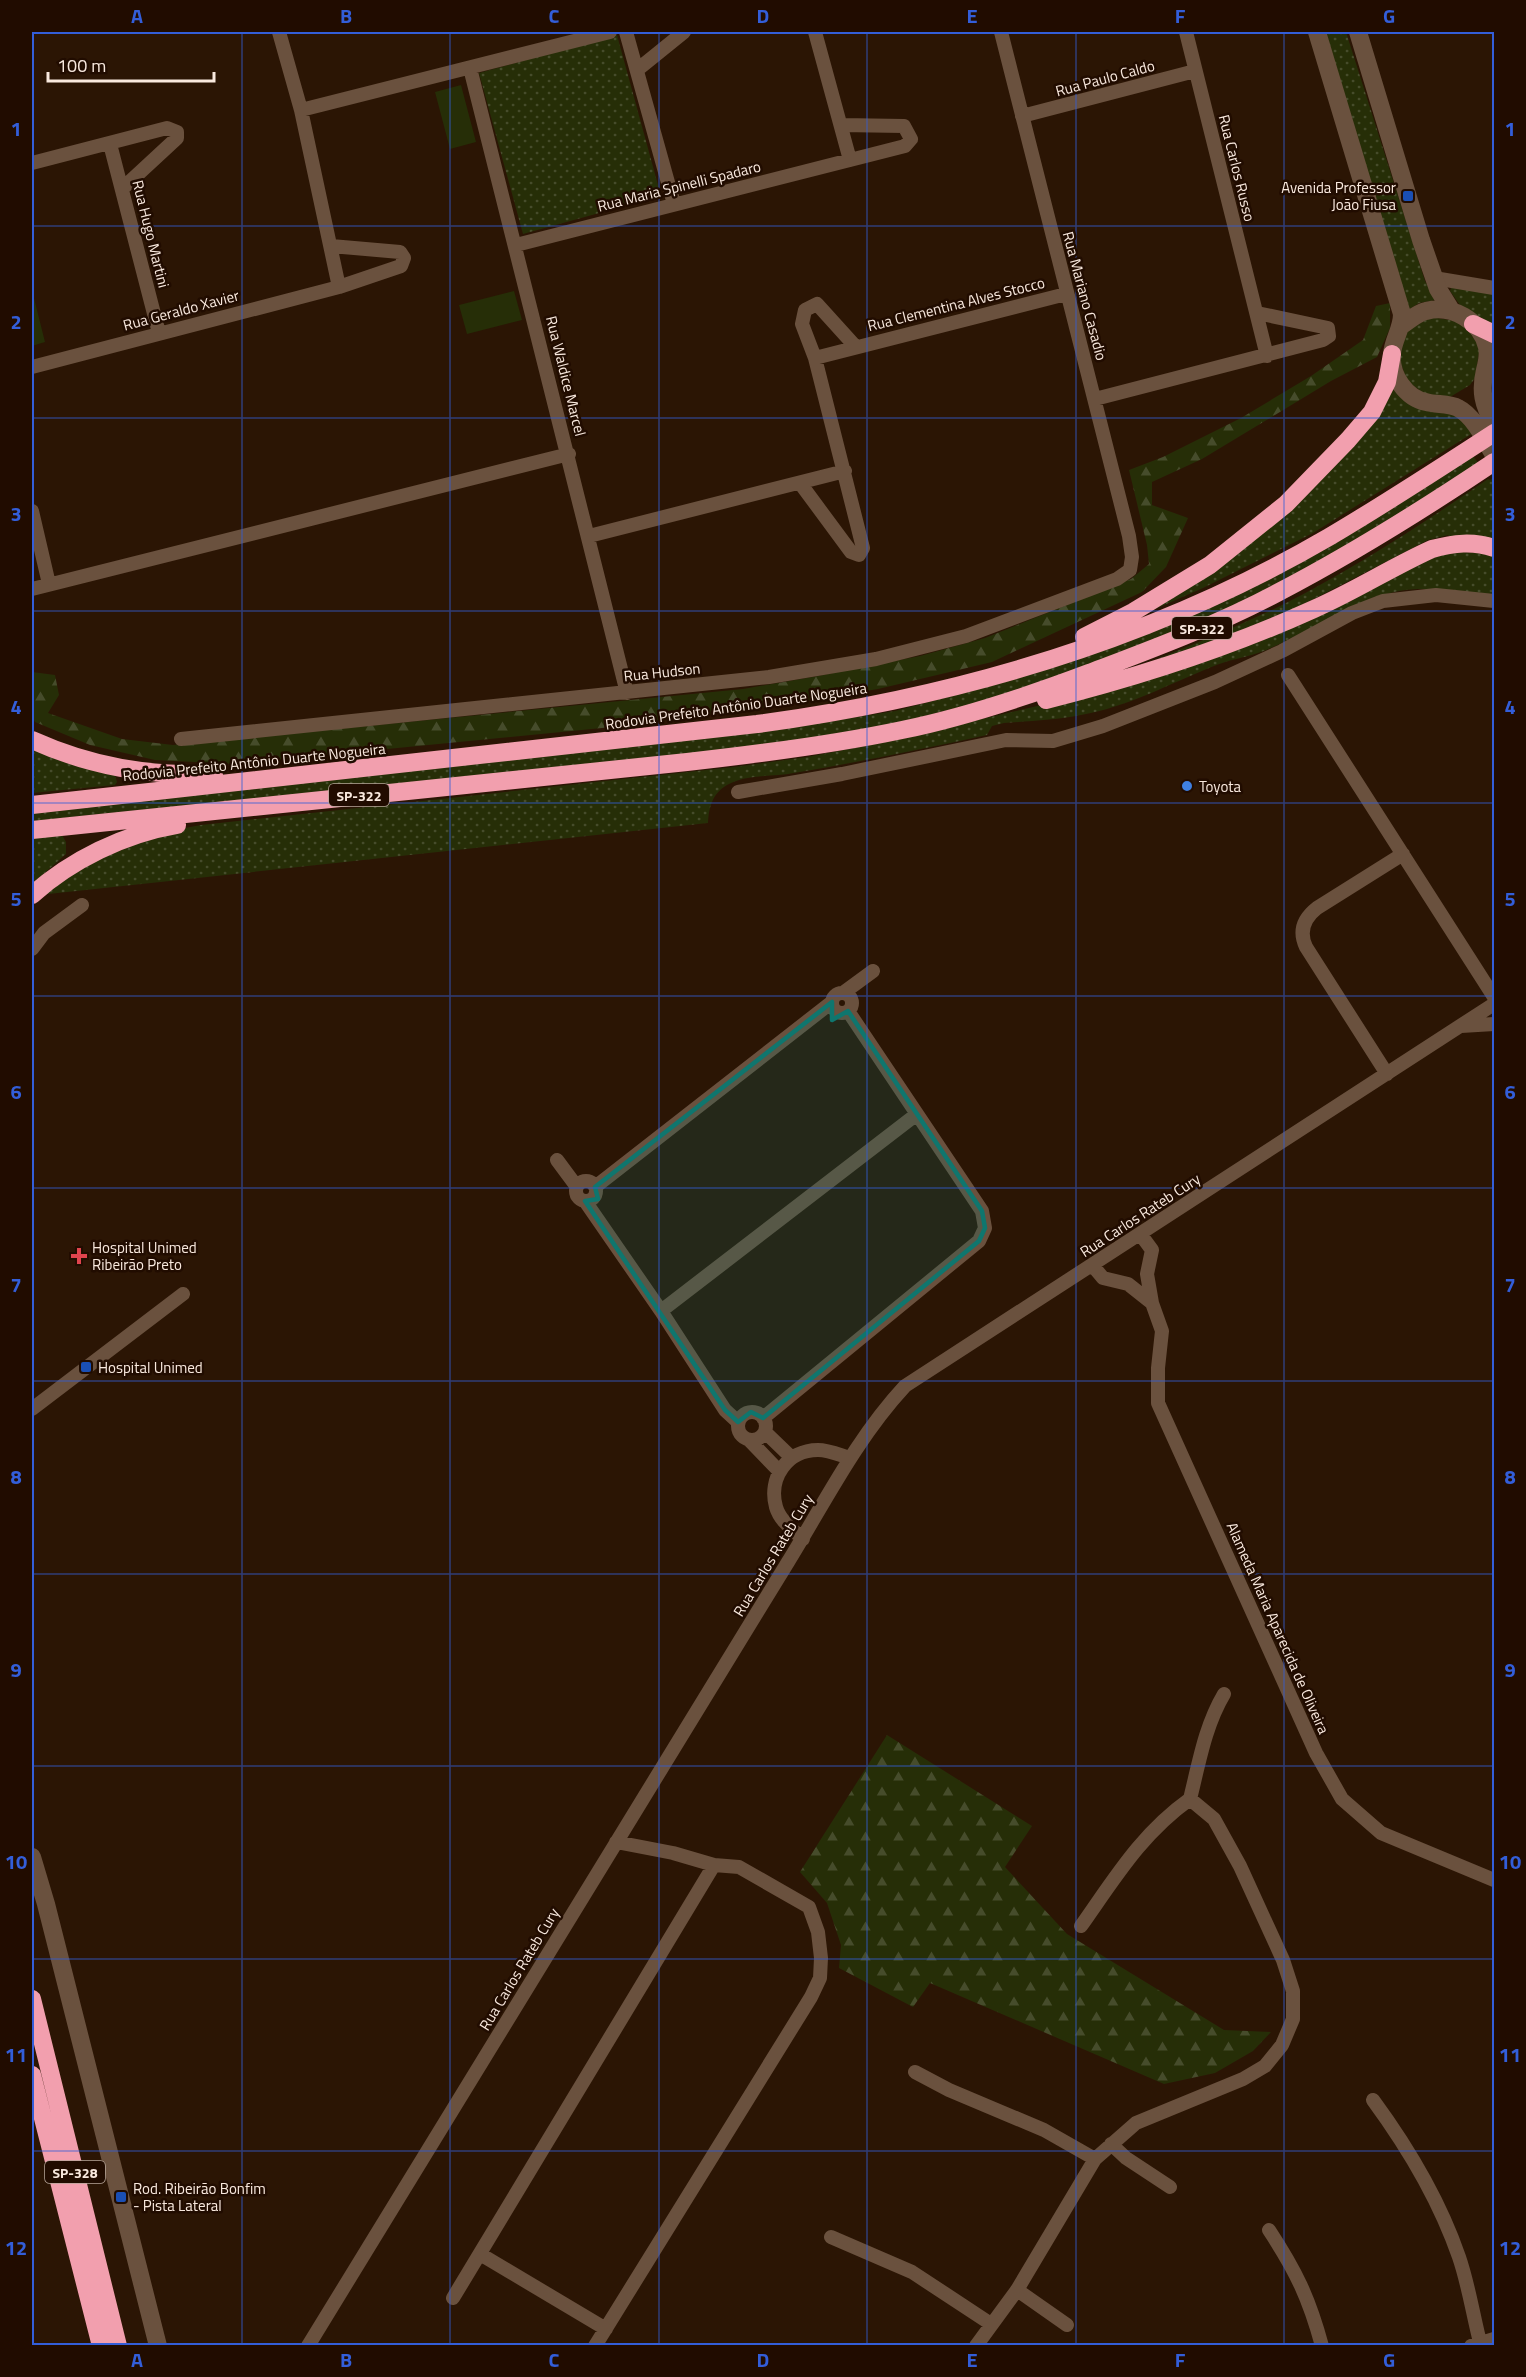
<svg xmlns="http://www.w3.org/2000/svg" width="1526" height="2377" viewBox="0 0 1526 2377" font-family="'Titillium Web',sans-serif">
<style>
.grass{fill:url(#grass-dots)}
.forest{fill:url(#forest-firs)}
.green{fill:#262e07}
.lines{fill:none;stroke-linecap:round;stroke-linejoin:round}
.street{stroke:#6a513e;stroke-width:14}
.secondary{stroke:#6a513e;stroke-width:18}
.highway{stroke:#f29fae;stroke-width:18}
.marked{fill:#0f766e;fill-opacity:0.2;stroke:#0f766e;stroke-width:4.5;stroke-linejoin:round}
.grid{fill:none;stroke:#335ed9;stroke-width:1.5;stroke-opacity:0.55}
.transit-dot{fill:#1a4fb4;stroke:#210c00;stroke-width:2}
.shop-dot{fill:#3f7fe0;stroke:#210c00;stroke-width:2}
.health-dot{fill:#e0444e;stroke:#210c00;stroke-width:2}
.labels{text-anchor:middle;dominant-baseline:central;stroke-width:5;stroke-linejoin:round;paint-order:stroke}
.shield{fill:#210c00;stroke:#b8a79b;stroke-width:1.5}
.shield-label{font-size:14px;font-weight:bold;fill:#f9e9de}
.street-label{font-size:15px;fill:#f9e9de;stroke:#210c00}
.poi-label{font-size:15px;fill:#f9e9de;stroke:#210c00;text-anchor:start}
.neatline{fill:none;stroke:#335ed9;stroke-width:2}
.grid-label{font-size:20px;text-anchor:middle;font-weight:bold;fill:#335ed9}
</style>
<defs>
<pattern id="grass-dots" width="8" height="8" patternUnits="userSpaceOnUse" patternTransform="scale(1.5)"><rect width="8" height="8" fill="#262e07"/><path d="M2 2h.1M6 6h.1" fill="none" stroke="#464c2b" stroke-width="1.8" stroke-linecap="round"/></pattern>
<pattern id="forest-firs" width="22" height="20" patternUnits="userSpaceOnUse" patternTransform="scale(1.5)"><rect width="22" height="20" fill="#262e07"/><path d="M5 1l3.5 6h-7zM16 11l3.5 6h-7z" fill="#464c2b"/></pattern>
</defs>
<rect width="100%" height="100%" fill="#2b1504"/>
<path class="grass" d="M1322,32H1346L1425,281L1436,300L1419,303L1407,311Z
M617,35L661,196L523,234L479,73Z
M1452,285L1494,290V328L1462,308L1450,291Z
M1431,317L1462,322L1480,347L1475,378L1470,385L1450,397L1426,395L1407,381L1399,358L1405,335L1410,329Z
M1393,384L1455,414L1473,433L1313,533L1203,588L1146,613L1201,577Z
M1473,456L1479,464L1375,532L1197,625L998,697L898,723L797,743L32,821V813L794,727L895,711L997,684L1093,654L1192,615Z
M1494,477V542L1450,537L1448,535L1428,540L1277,618L1126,672C1178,650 1231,630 1282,605C1354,569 1422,524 1488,479L1490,480Z
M1444,551L1494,554V594C1462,594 1432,585 1399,591C1347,602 1307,635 1258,653C1243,658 1228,660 1214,666C1171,683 1128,707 1081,715C1056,720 1030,721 1004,723L992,726L987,735C923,749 859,762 794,773C773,777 746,774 727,785C712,794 709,807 708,823L39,895L95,858L164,832L201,825L734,767L807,757L875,744L1071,698Z
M32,745L115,775L117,782L115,785L32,793Z
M62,835L66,842V854L32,884V838Z"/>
<path class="forest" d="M1390,303V328L1377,357L1331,381L1202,459L1152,482V505L1188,518L1166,567L1142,592L992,662L878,689L762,708L602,728L234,764L155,760L90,745L35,722L32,716V672L55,675L59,695L48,713L122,739L173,745L743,689L818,676L920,656L985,638L1131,579L1149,564L1147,545L1129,470L1163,457L1241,418L1311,376L1363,340L1376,306Z
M887,1735L1032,1826L1005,1867L1067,1934L1224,2030L1271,2032L1253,2051L1215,2073L1164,2084L930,1983L913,2007L839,1968L841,1945L827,1903L800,1872Z"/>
<path class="green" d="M461,85L476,142L450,149L435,92Z
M32,290L45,342L32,346Z
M514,291L522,320L467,334L459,305Z"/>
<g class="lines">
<path class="street" d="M279,32L301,110L339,287
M626,32L674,204
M815,32L850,160
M1186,32L1267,356
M470,68L627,693
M637,70L684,32
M301,110L610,32
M1022,116L1195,71
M110,144L159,333
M32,163L167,128L177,132V138L123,188
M516,245L905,146L911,139L904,126L841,125
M1434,278L1494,288
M815,358L1066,294
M32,367L339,287L401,266L404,258L400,252L331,246
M1095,399L1323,340L1329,336L1328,328L1257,313
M800,483L851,552L859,555L863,548L815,358L802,324L805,310L817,304L855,346
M32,511L49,584
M589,536L845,471
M32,589L569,454
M1288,675L1494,997
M181,739L769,677L876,659L966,636L1117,579L1130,570L1132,557L1129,536L1001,32
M738,792L842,774L1006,740L1053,741L1103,726L1215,682L1282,651L1352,613L1383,601L1436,595L1494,601
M32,949L44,933L82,905
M843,993L873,971
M832 1003a10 10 0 1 1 20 0a10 10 0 1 1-20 0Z
M1461,1026L1494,1024
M1387,1074L1306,947C1299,932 1303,919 1317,908L1403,854
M557,1160L577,1187
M576 1191a10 10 0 1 1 20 0a10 10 0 1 1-20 0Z
M595,1187L832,1002
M585,1201L661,1311L725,1410L738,1422
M1141,1235L1152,1250L1147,1274L1152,1303L1162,1331L1158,1368V1403L1316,1753L1342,1799L1381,1833L1494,1880
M1093,1266L1103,1278L1128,1284L1152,1303
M661,1311L917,1114
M32,1409L183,1294
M738 1426a14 14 0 1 1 28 0a14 14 0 1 1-28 0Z
M763,1418L979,1241L985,1228L982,1211L848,1011
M765,1432L791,1457
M750,1441L779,1471
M803,1539C793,1530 780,1521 776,1507C768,1478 787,1450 818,1450C828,1450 840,1455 850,1458
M1081,1926C1115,1878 1141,1834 1190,1799C1199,1763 1205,1726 1224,1694
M915,2072L949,2090L1044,2130L1095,2159
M1373,2100C1409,2149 1439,2199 1459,2257C1469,2286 1473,2316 1481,2346
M1111,2144L1126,2158L1170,2187
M1269,2230C1296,2271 1309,2298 1322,2346
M831,2237L912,2272L991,2324
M480,2254L606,2329
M1017,2290L1067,2325
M453,2298L714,1865
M308,2346L788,1562C825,1502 856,1439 905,1386L1494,1004
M595,2346L811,1997L820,1978L821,1958L818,1932L809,1907L739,1867L714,1865L673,1853L616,1842
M976,2346L1017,2290L1095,2159L1136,2123L1243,2079L1265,2066L1282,2045L1293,2019V1991L1283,1960L1240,1866L1214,1819L1190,1799
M1471,2346L1494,2339"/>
<path class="secondary" d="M1317,32L1402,314C1402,329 1393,340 1392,354C1390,375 1406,398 1426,402C1436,405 1449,403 1458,408C1474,416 1485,440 1494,455
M1358,32L1421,240L1438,289L1451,310
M1402,325C1410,320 1417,313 1426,311C1452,304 1481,321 1487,347C1489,355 1487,362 1485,370C1480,391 1483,405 1494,423
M32,1857L46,1904L158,2346"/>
<path class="highway" d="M1473,324L1494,334
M1084,637L1133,612L1210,565L1286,504L1348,440L1372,412L1387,382L1392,354
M1046,700C1138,677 1228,648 1314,609C1355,591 1392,567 1432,549C1454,543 1473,541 1494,548
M32,740C92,767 148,776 214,774
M32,805L757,724C957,697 1154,639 1329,537C1385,504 1440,468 1494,433
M32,830L687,762C759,754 831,745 902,730C966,717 1028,696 1089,673C1152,649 1217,625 1277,593C1352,554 1424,509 1494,462
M32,895C71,860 124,834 177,825
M32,1999L118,2346
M32,2075L101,2346"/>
</g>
<path class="marked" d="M832,1002V1020L848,1011L982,1211L985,1228L979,1241L763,1418L751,1412L738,1422L725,1410L585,1201L598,1199L595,1187Z"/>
<path class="grid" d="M242,32V2346M450,32V2346M659,32V2346M867,32V2346M1076,32V2346M1284,32V2346M32,226H1494M32,418H1494M32,611H1494M32,803H1494M32,996H1494M32,1188H1494M32,1381H1494M32,1574H1494M32,1766H1494M32,1959H1494M32,2151H1494"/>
<g class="transit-dot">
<rect x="1402" y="190" width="12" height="12" rx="3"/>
<rect x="80" y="1361" width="12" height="12" rx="3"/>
<rect x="115" y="2191" width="12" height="12" rx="3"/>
</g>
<circle class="shop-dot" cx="1187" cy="786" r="6"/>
<path class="health-dot" d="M76 1247h6v6h6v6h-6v6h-6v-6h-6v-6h6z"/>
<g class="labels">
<g class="shield">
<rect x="1172" y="617" width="60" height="22" rx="4.5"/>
<rect x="329" y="784" width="60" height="22" rx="4.5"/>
<rect x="45" y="2161" width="60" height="22" rx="4.5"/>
</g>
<g class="shield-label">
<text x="1202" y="628">SP-322</text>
<text x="359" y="795">SP-322</text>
<text x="75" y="2172">SP-328</text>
</g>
<g class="street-label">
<text transform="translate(1105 78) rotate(-15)">Rua Paulo Caldo</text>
<text transform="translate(1237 168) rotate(76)">Rua Carlos Russo</text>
<text transform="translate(679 186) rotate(-14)">Rua Maria Spinelli Spadaro</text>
<text transform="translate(151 234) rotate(76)">Rua Hugo Martini</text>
<text transform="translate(1085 296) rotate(75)">Rua Mariano Casadio</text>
<text transform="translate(956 304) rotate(-14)">Rua Clementina Alves Stocco</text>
<text transform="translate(181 310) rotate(-15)">Rua Geraldo Xavier</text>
<text transform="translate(566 376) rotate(76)">Rua Waldice Marcel</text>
<text transform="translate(662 672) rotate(-6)">Rua Hudson</text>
<text transform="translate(736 706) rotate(-8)">Rodovia Prefeito Antônio Duarte Nogueira</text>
<text transform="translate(254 762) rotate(-6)">Rodovia Prefeito Antônio Duarte Nogueira</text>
<text transform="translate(1140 1215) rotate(-33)">Rua Carlos Rateb Cury</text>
<text transform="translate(773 1555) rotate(-59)">Rua Carlos Rateb Cury</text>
<text transform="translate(1278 1628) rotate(66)">Alameda Maria Aparecida de Oliveira</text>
<text transform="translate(519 1969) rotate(-59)">Rua Carlos Rateb Cury</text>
</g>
<g class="poi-label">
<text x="1396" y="187" text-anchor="end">Avenida Professor<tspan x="1396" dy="17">João Fiusa</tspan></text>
<text x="1199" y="786">Toyota</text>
<text x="92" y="1247">Hospital Unimed<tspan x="92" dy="17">Ribeirão Preto</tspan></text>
<text x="98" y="1367">Hospital Unimed</text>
<text x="133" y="2188">Rod. Ribeirão Bonfim<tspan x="133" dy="17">- Pista Lateral</tspan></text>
</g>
</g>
<rect width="1526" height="2377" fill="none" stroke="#210c00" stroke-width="66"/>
<path d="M48 72v9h166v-9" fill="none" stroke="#f9e9de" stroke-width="3"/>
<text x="57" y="72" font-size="18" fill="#f9e9de" stroke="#210c00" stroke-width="4.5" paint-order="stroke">100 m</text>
<rect x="33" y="33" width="1460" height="2311" class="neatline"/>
<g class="grid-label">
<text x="137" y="23">A</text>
<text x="346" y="23">B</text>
<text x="554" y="23">C</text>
<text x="763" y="23">D</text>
<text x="972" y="23">E</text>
<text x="1180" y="23">F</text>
<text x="1389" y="23">G</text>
<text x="16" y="136">1</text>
<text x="1510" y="136">1</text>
<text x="16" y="329">2</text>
<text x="1510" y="329">2</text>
<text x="16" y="521">3</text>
<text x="1510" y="521">3</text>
<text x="16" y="714">4</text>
<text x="1510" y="714">4</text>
<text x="16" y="906">5</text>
<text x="1510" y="906">5</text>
<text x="16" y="1099">6</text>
<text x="1510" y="1099">6</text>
<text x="16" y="1292">7</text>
<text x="1510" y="1292">7</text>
<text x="16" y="1484">8</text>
<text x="1510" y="1484">8</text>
<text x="16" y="1677">9</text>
<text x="1510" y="1677">9</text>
<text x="16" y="1869">10</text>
<text x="1510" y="1869">10</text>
<text x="16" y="2062">11</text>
<text x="1510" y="2062">11</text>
<text x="16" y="2255">12</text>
<text x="1510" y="2255">12</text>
<text x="137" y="2367">A</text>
<text x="346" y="2367">B</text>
<text x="554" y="2367">C</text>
<text x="763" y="2367">D</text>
<text x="972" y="2367">E</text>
<text x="1180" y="2367">F</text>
<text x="1389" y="2367">G</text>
</g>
</svg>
